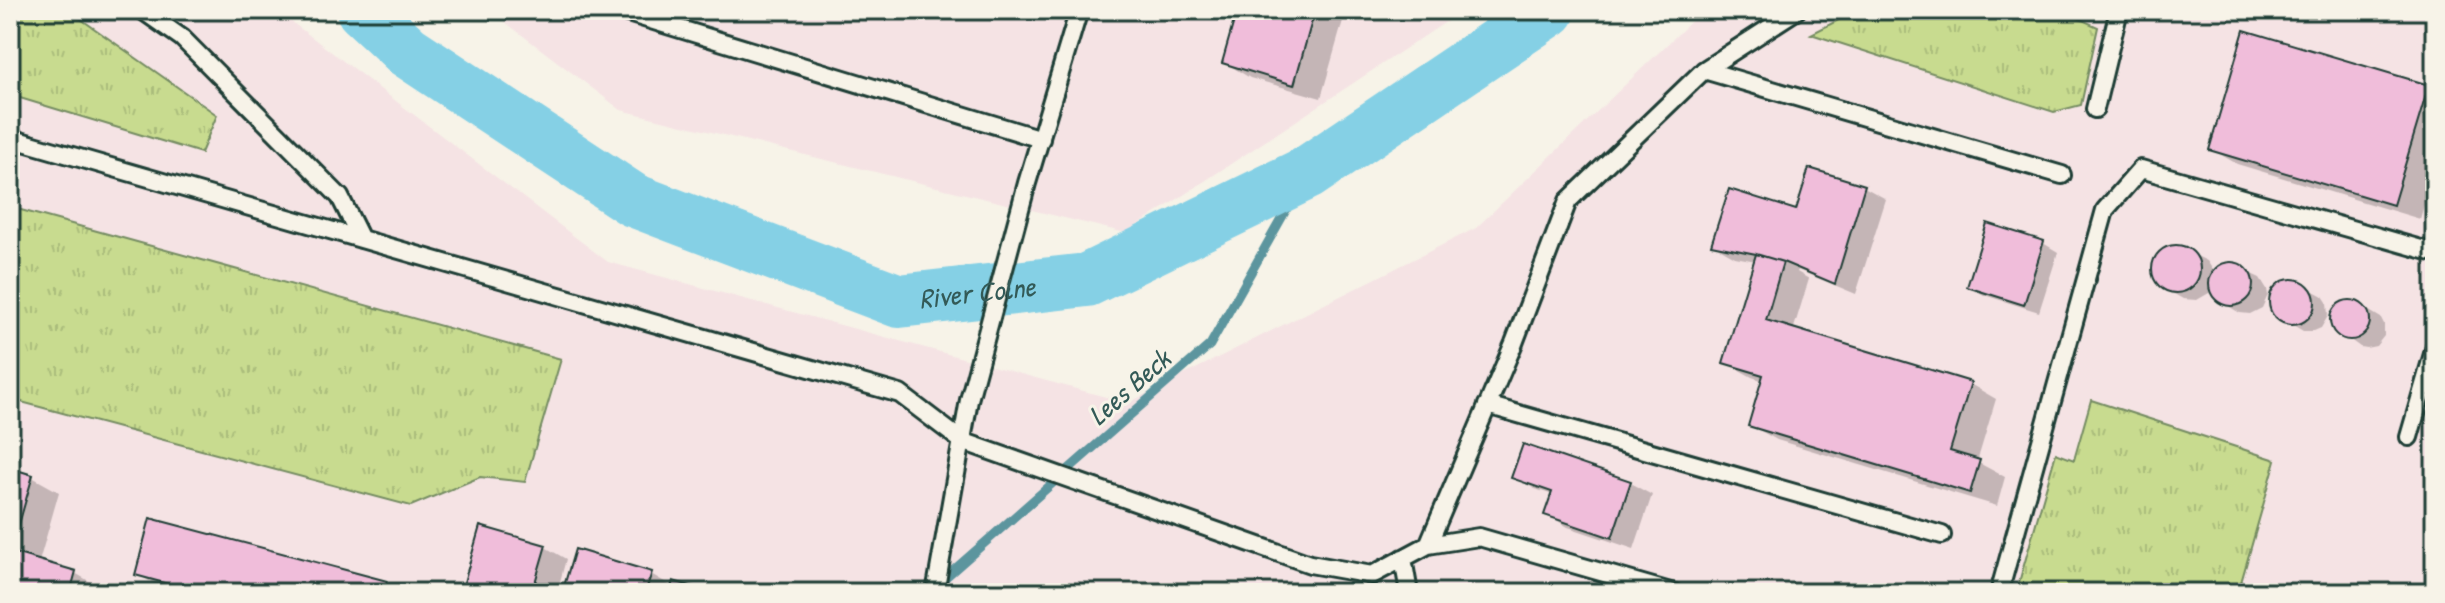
<svg xmlns="http://www.w3.org/2000/svg" width="2445" height="603" viewBox="0 0 2445 603" font-family="'Patrick Hand',sans-serif">
<style>
.built{fill:#f5e3e4}
.grass{fill:url(#grass-tufts);stroke:#748c62;stroke-width:2}
.shadow{fill:#0003}
.lines{fill:none;stroke-linecap:round;stroke-linejoin:round}
.stream{stroke:#5c959e;stroke-width:9}
.river{stroke:#85d0e5;stroke-width:54}
.building{fill:#f0bdda;stroke:#1f3d34;stroke-width:2}
.lane-casing{stroke:#1f3d34;stroke-width:22}
.lane{stroke:#f7f3e8;stroke-width:16}
.labels{text-anchor:middle;dominant-baseline:central;stroke-width:6;stroke-linejoin:round;paint-order:stroke}
.water-label{font-size:28px;font-style:italic;fill:#335a57;stroke:#f7f3e8}
</style>
<defs>
<pattern id="grass-tufts" width="24" height="20" patternUnits="userSpaceOnUse" patternTransform="scale(2)"><rect width="24" height="20" fill="#c8db8f"/><path d="M3 7l-1-3M5 7V3M7 7l1-3M15 17l-1-3M17 17v-4M19 17l1-3" fill="none" stroke="#abbd7c"/></pattern>
</defs>
<rect width="100%" height="100%" fill="#f7f3e8"/>
<filter id="ink" filterUnits="userSpaceOnUse"><feTurbulence type="fractalNoise" baseFrequency=".0125" numOctaves="2"/><feDisplacementMap in="SourceGraphic" scale="16" xChannelSelector="R" yChannelSelector="G"/><feConvolveMatrix kernelMatrix="1 2 1 2 8 2 1 2 1" color-interpolation-filters="sRGB"/></filter>
<g filter="url(#ink)">
<path class="built" d="M10,10H276L608,262L1128,403L1476,228L1703,10H2435V593H10Z
M489,10H1464L1126,233L621,110Z"/>
<path class="grass" d="M10,10H68L217,115L201,153L10,95Z
M1858,10H2060L2098,27L2081,105L2054,112L1811,34Z
M10,207L561,359L525,482L480,477L411,506L10,399Z
M2091,400L2276,460L2238,593H2016L2056,453L2074,460Z"/>
<path class="shadow" d="M1239,10H1346L1321,98L1250,78L1224,62Z
M2428,86L2435,91V167L2420,219L2237,164L2211,149Z
M1864,187L1886,199L1856,294L1798,270L1797,272L1809,279L1793,331L1970,384L1996,399L1977,462L2005,477L1997,506L1777,440L1750,425L1764,381L1752,377L1725,362L1756,261L1735,257L1714,245Z
M2043,243L2058,252L2039,312L1984,295L1969,286Z
M2176,246L2207,261L2215,273L2218,269L2230,264L2260,278L2267,289L2268,295L2262,308L2250,314L2240,313L2218,300L2211,288L2209,293L2197,300L2183,299L2167,290L2155,278L2154,265L2161,251Z
M2287,281H2294L2306,287L2323,296L2327,302L2328,316L2321,328L2314,331H2303L2275,314L2271,303L2275,289Z
M2344,303H2356L2381,318L2384,324V336L2376,346L2366,348L2360,347L2334,328L2332,317L2334,311Z
M10,470L32,477L59,492L39,562L75,573L101,588L100,593H10Z
M1514,477L1630,483L1652,495L1634,549L1568,527L1546,514L1553,495L1535,489Z
M545,547L566,559L557,593H463Z
M137,574L386,583L403,593H177L163,589Z
M651,574L673,587L709,593H564Z"/>
<g class="lines">
<path class="stream" d="M939,583L1210,345L1307,173"/>
<path class="river" id="s1" d="M363,10L407,51L633,200L899,301L1087,280L1307,173L1549,10"/>
</g>
<path class="building" d="M1237,10H1315L1294,85L1222,63Z
M2244,30L2429,85L2393,205L2209,150Z
M1809,168L1865,185L1835,284L1783,262L1756,254L1711,245L1729,189L1796,210Z
M1987,223L2044,241L2024,305L1967,287Z
M2152 269a24 24 0 1 1 48 0a24 24 0 1 1-48 0Z
M1756,254L1783,262L1766,320L1971,382L1950,451L1980,460L1970,493L1748,426L1763,375L1723,363Z
M2209 284a22 22 0 1 1 44 0a22 22 0 1 1-44 0Z
M2269 302a23 23 0 1 1 46 0a23 23 0 1 1-46 0Z
M2330 320a20 20 0 1 1 40 0a20 20 0 1 1-40 0Z
M1523,444L1631,481L1612,538L1544,515L1552,492L1511,478Z
M10,468L33,475L11,552L76,571L70,593H10Z
M150,518L387,581L384,593H201L135,575Z
M480,526L546,545L532,593H461Z
M575,549L652,572L645,593H562Z
M673,581L716,593H669Z"/>
<g class="lines">
<g class="lane-casing">
<path id="lane" d="M142,10L182,38L340,197L361,239
M618,10L1041,139
M1704,70L2062,175
M2095,109L2119,10
M10,138L900,394L962,441L1310,564L1372,575L1428,545L1514,343L1568,201L1704,70L1797,10
M1487,405L1942,535
M2409,437L2435,347
M1428,545L1479,537L1674,593
M1403,558L1409,593
M935,593L969,400L1027,183L1079,10
M1999,593L2105,210L2141,169L2435,253"/>
</g>
<use href="#lane" class="lane"/>
</g>
</g>
<g class="labels">
<g class="water-label">
<text stroke="none"><textPath href="#s1" startOffset="694">River Colne</textPath></text>
<text transform="translate(1129 387) rotate(-41)">Lees Beck</text>
</g>
</g>
<rect width="2445" height="603" fill="none" stroke="#f7f3e8" stroke-width="40"/>
<rect x="20" y="20" width="2405" height="563" fill="none" stroke="#1f3d34" stroke-width="3" filter="url(#ink)"/>
</svg>
